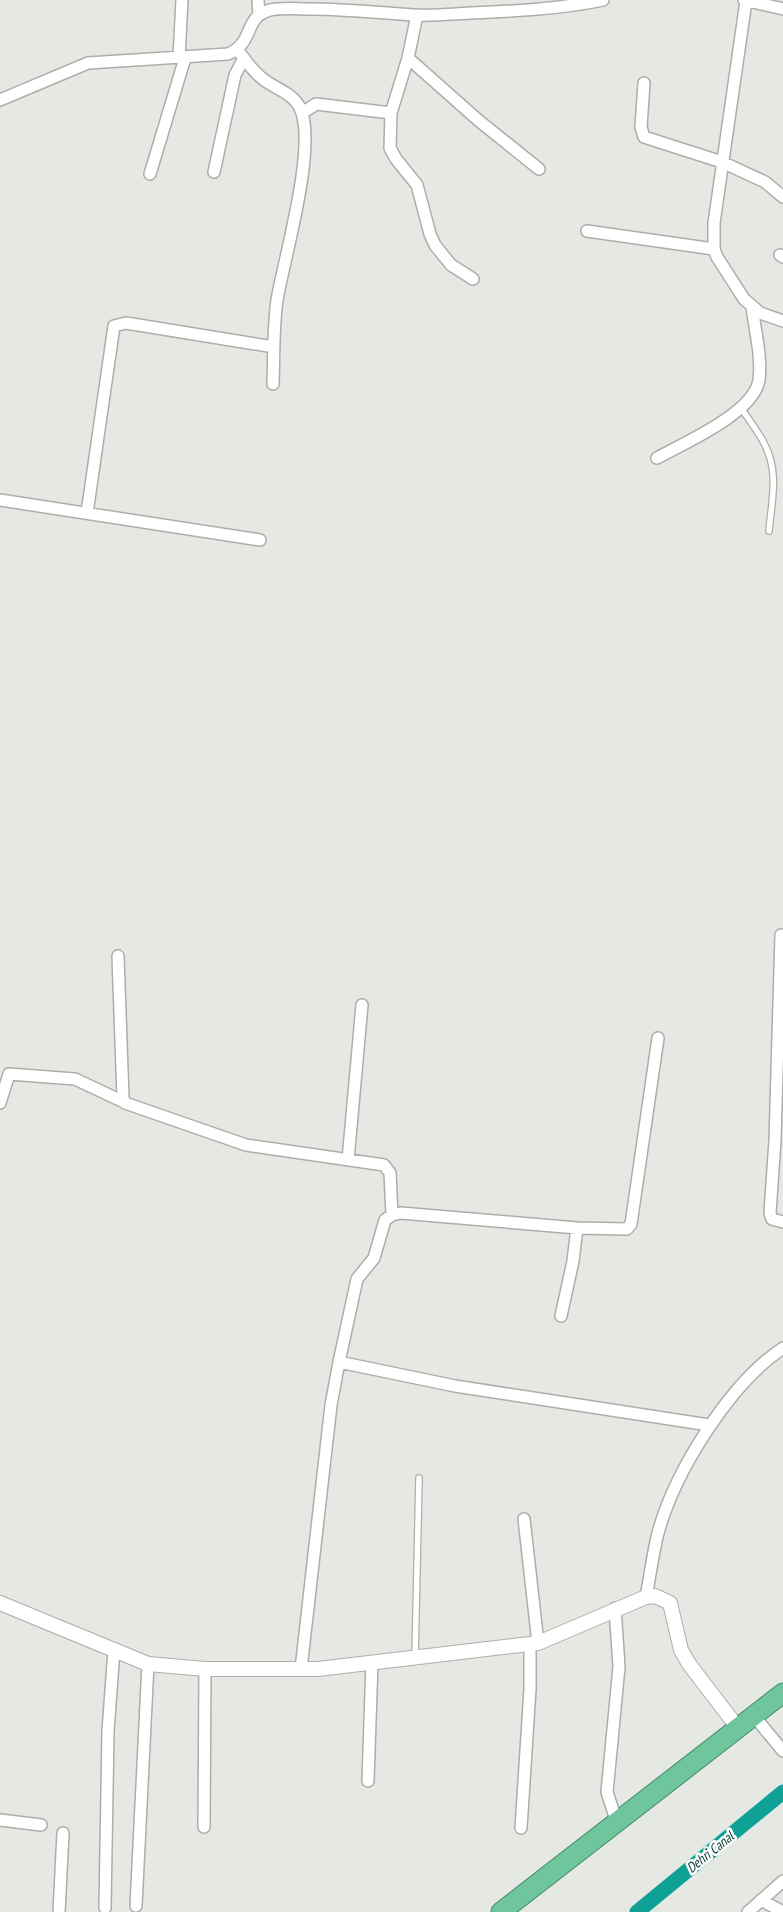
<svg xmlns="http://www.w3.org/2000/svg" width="783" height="1912" viewBox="0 0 783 1912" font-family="'PT Sans Narrow',sans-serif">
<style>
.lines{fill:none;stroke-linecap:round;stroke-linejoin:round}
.canal{stroke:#0fa196;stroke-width:15}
.service-casing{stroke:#acaeaa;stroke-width:8}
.minor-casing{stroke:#acaeaa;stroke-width:14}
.tertiary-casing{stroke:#acaeaa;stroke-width:16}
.trunk-casing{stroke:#448c69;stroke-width:21}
.service{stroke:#fff;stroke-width:5.5}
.minor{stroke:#fff;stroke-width:11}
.tertiary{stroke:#fff;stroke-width:14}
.trunk{stroke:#6fc69c;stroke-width:19}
.labels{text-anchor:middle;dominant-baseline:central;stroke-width:5;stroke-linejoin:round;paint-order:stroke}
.water-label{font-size:14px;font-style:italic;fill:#003934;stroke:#fff}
</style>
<rect width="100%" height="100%" fill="#e6e8e4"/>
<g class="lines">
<path class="canal" d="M637,1912L783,1792"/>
<g class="service-casing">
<path id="service" d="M741,408C751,423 765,440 770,458C777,481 771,507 769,531
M415,1658L419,1478"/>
</g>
<g class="minor-casing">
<path id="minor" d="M258,0L259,15
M744,0L783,9
M746,1L714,223V249L717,257L744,299L760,313L783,321
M417,15L408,58L391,113L390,148L396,159L417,185L430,234L435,245L451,265L473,279
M238,50C246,61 252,71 263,79C274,88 292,93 299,106C319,141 284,258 277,300C273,328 274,356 273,384
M179,58L182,0
M408,58L478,120L539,169
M644,83L641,127L644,137L722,162L765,182L783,197
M0,100L88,63L228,54C255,43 243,17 270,10C284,7 298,9 312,9C346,9 380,13 414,15C433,16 452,14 471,13C516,11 559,9 603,0
M302,113L316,104L391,113
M214,172L235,75L244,58
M150,174L185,58
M587,231L714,249
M780,255L783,257
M657,458C684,443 754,413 759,380C762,357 755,330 752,307
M0,500L260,540
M87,513L114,326L126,323L274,347
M781,935L775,1140L770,1213L772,1219L783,1222
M118,956L123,1098L125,1103L246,1145L384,1165L390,1173L392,1215
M0,1103L9,1074L75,1079L124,1102
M348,1160L362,1005
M561,1316L573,1261L577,1228
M339,1362L455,1386L709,1425
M524,1519L538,1643
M646,1597C650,1576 653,1553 658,1533C675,1471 730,1383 783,1348
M615,1608L619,1667L607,1792L617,1823
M301,1669L331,1405L339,1362L357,1279L374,1258L385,1220L392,1215L401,1213L577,1228L627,1229L631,1224L658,1038
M754,1716L783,1751
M368,1781L372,1662
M0,1820L41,1825
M204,1827L205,1669
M521,1828L530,1689V1644
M761,1900L783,1912
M136,1906L148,1664
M105,1908L108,1731L114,1650
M59,1912L63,1833
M748,1912L783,1881"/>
</g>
<g class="tertiary-casing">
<path id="tertiary" d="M0,1603L148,1664L205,1669H318L538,1643L646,1597L655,1596L670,1603L681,1650L689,1664L738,1728"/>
</g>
<g class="trunk-casing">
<path id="trunk" d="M501,1912L783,1693"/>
</g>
<use href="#service" class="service"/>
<use href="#minor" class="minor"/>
<use href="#tertiary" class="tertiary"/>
<use href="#trunk" class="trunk"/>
</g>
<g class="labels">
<g class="water-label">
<text transform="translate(710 1852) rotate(-39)">Dehri Canal</text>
</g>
</g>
</svg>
